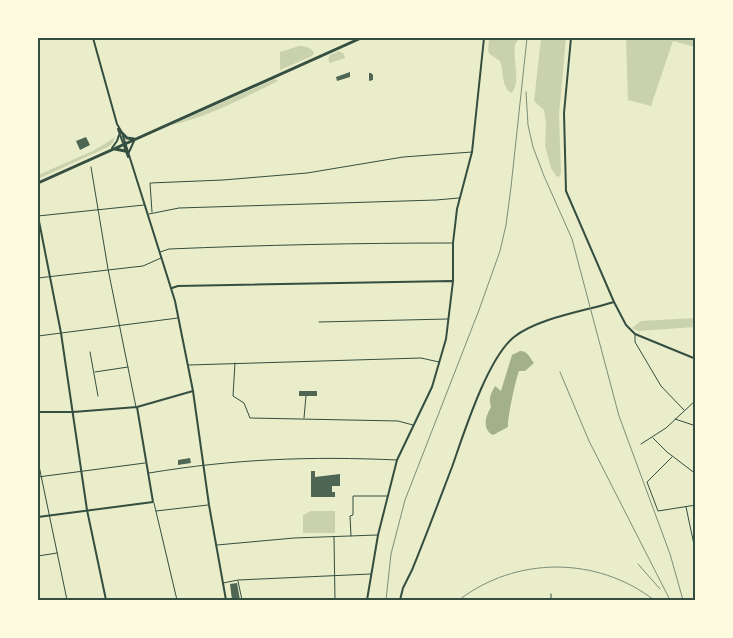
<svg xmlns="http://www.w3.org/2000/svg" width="733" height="638" viewBox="0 0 733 638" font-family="Inter,sans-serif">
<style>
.green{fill:#cad2ad}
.water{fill:#a3b18a}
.building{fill:#4f6655}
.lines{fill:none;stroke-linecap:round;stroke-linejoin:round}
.minor{stroke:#344e41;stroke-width:1}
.tertiary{stroke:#344e41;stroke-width:2}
.secondary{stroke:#344e41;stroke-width:2}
.trunk{stroke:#344e41;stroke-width:3}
.rail{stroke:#7c8e77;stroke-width:1}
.neatline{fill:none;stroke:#344e41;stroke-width:2}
</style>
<rect width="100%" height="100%" fill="#e9edc9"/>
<path class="green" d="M489,38H519C518,40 516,42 515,45C512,58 522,84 511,93C501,86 504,72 500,61C486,50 488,58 489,38Z
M541,38H566L559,115L561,172L560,176L557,177L551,168L545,146L546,124L544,110L534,101Z
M626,38H695V47L673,41L651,106L628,100Z
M299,46C305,46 311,47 314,53L312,56L280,70V52Z
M339,51L344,54L345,58L330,63L328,59L330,55Z
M275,79L278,81C243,98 209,117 171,125Z
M114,138H115L112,144L108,147L38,179V175L93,151Z
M695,318V327L638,331L632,328L641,321Z
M311,511H335V533H303V515Z"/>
<path class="water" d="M520,351C528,351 529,357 534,363L525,371H519C516,378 507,419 508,427L493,435C482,429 485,417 491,407C488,399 491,393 495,386L501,391L512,355Z"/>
<path class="building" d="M350,72V77L337,81L336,77Z
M369,73H371L373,75V80L369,81Z
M86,137L90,145L80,150L76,141Z
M299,391H317V396H299Z
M190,458L191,463L178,465V460Z
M311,471H315V477L340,474V486H332V492H335V497H311Z
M237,583L240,600H232L230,584Z"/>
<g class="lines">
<path class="minor" d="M91,167L108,269L136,407
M152,212L150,183L223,180L307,173L403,157L472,152
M149,214L179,208L436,200L459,198
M38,216L144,205
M160,252L169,249C264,245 358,243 452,243
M38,278L143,266L161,258
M319,322L448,319
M635,335V342L661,386L684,410
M38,336L178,318
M90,352L98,396
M235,363L233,396L244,403L250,418L398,421L413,425
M189,365L421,358L439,362
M95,372L128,367
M304,418L306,396
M675,419L696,426
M653,438L667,452L696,474
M641,444L666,428L696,400
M672,457L647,482L658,511L696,505
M38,461L67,600
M149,473C233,459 311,456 397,460
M38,477L145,463
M154,503L177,600
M686,507L696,554
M156,511L208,505
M351,536L350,516L353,515V496H387
M334,537L335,600
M217,545L294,538L377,535
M38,556L57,553
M238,581L242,600
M223,583L238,580L371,574
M551,594V600"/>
<path class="tertiary" d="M38,216L61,333L87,510L106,600
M172,288L178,286L452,281
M614,302L626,325L635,334L696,359
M38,412H73L137,407L193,391
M38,517L153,502L137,407
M508,599V600
M593,599V600
M367,600L378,535L397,460L432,387L446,339L453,281V243L457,209L472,152L484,38"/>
<path class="secondary" d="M93,38L117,124
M117,124L121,131
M118,129L128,157
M123,136L175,301L193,391L209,505L226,600
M112,148L117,141L119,135
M129,152L134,141
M400,600L403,588L412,570C426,536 439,501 452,467C464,433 487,359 514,337C538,318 585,311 614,302L566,191L564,113L571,38"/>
<path class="trunk" d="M121,132L127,138L134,139
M115,149L125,151
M38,183L361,38"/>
<path class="rail" d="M526,92L528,125L533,147L544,176L572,239L619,416L670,554L683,600
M560,372L589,441L670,600
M638,564L660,589
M386,600L391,554L405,500L479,310L500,251L506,225L511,187L527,38
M459,600C516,556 597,556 654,600"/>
</g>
<rect width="733" height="638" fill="none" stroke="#fefae0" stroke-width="78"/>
<rect x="39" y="39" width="655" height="560" class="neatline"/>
</svg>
